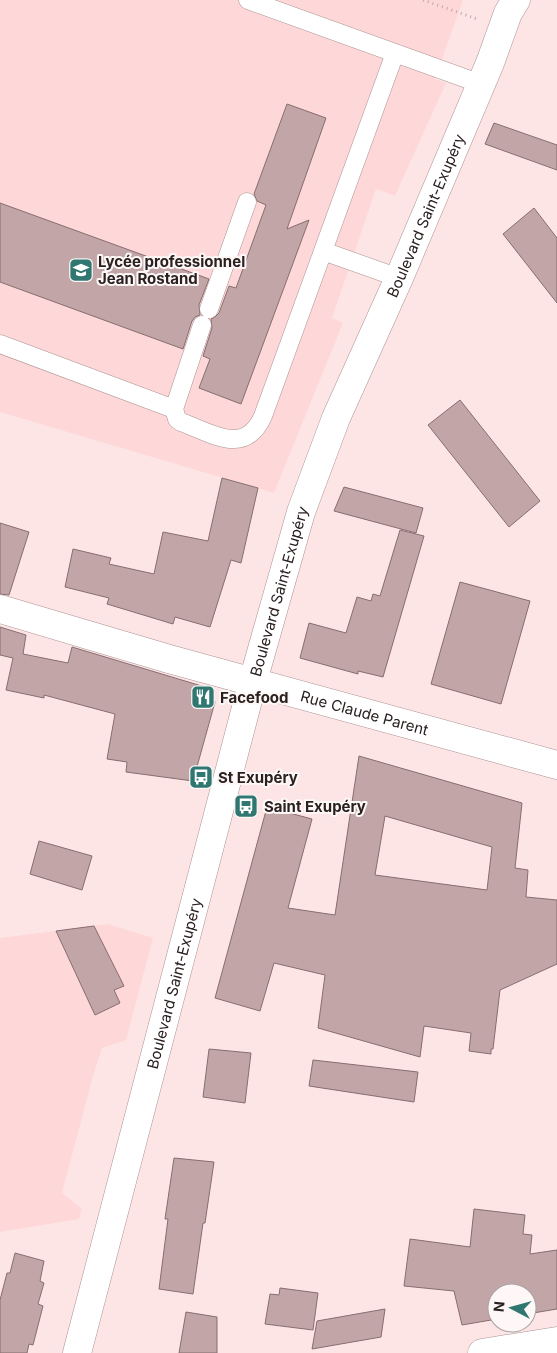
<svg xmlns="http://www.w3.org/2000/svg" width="557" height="1353" viewBox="0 0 557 1353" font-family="Inter,sans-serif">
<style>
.built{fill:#fed8d9}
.building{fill:#c2a6a7;stroke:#876d6f;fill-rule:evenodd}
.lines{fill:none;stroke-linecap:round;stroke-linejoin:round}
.service-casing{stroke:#ad9293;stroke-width:19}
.minor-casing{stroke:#ad9293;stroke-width:29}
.primary-casing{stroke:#ad9293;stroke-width:29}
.path{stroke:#bdaaaa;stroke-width:3;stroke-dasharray:1 4;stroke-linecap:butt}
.service{stroke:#fff;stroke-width:18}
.minor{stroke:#fff;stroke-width:28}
.primary{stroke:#fff;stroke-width:28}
.labels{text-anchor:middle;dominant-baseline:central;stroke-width:4;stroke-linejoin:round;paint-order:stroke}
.street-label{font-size:15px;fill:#2a2020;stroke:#fdf7f7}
.poi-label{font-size:15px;font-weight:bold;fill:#2a2020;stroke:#fdf7f7;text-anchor:start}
</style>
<rect width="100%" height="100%" fill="#fde5e6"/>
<path class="built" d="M0,0H463L435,79L446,83L395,196L376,189L332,318L343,323L274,493L0,412Z
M108,924L153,938L126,1040L102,1048L93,1076L62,1193L82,1209L79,1219L0,1232V938Z"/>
<path class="building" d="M287,104L326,118L287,229L309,220L241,404L199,388L210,359L203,356L212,328L211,319L215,317L219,313L229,286L236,288L266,205L257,201L254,194Z
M494,123L557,145V170L485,144Z
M0,203L209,279L199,305L200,315L195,317L192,321L183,349L0,282Z
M534,208L557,238V303L503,234Z
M460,400L540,501L509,527L428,425Z
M222,478L258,488L241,563L231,560L210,627L175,617L173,624L107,604L109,598L65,587L73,549L111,558L109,564L154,574L163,532L208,541Z
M344,487L423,508L416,533L334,511Z
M0,523L29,532L9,595L0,594Z
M400,530L424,536L383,677L358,671V674L300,658L309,623L346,633L357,597L371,601L373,594L380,596Z
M460,582L530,601L501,704L431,684Z
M0,627L26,635L23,654L68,663L72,647L205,687L215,702L193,781L126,772L127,762L107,759L115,714L44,695V698L6,690L13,658L0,655Z
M359,756L522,803L515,868L528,870L526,897L557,900V964L500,990L493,1049H491V1054L469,1051L471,1033L424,1026L420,1057L318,1028L325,975L274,963L260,1011L215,998L267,807L312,819L288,908L335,915ZM385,816L492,847L487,890L375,875Z
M39,841L92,856L82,890L30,874Z
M94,926L124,986L114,990L120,1003L95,1015L56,931Z
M209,1049L251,1053L245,1103L203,1097Z
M313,1060L418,1072L414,1102L309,1086Z
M174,1158L214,1162L205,1223H203L193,1294L159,1289L168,1219H165Z
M474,1209L525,1215L523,1234L532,1235L530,1254L557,1250V1309L527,1314V1293H497V1319L462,1325L454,1291L404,1286L410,1239L470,1247Z
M15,1253L44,1261L40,1281L44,1283L38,1304L43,1306L33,1345L29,1344L27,1353H0V1300L7,1273H10Z
M280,1288L318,1293L313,1330L265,1324L270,1294L279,1295Z
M385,1309L381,1337L312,1349L317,1321Z
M186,1312L217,1317V1353H179Z"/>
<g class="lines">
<g class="service-casing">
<path id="service" d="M248,0L481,84
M323,251L399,278
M209,309L247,202
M0,344L174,409L177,419L181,422C212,433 245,457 263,416L395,53
M174,409L202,325"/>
</g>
<g class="minor-casing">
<g id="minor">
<path id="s1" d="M0,609L169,659L557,765"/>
<path id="s2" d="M77,1353L253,681L301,512L336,418L399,278L490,63L508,13L516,0"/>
</g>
</g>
<g class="primary-casing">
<path id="primary" d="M482,1353L557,1341"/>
</g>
<path class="path" d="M423,0L477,19"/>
<use href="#service" class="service"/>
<use href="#minor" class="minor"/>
<use href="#primary" class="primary"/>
</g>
<defs>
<g id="school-square" transform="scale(1.25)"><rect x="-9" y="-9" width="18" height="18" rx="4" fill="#2f7770" stroke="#fdf7f7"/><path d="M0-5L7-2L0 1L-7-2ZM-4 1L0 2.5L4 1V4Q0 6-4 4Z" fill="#fff"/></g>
<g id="restaurant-square" transform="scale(1.25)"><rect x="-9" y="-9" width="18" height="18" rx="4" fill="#2f7770" stroke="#fdf7f7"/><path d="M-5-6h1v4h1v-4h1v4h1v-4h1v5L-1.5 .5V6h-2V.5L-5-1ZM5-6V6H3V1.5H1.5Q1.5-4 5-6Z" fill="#fff"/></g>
<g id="bus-square" transform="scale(1.25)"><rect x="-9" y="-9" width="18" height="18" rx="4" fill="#2f7770" stroke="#fdf7f7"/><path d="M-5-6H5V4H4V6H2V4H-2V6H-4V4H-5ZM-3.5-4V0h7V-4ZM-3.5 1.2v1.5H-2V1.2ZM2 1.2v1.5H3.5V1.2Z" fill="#fff"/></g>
</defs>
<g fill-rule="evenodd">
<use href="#school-square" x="81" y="270"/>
<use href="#restaurant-square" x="203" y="697"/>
<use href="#bus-square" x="201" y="777"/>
<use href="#bus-square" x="246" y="806"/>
</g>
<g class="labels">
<g class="street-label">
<text stroke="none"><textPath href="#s2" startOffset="1192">Boulevard Saint-Exupéry</textPath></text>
<text stroke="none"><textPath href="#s2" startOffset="788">Boulevard Saint-Exupéry</textPath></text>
<text stroke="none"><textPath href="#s1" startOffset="379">Rue Claude Parent</textPath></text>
<text stroke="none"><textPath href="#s2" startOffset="382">Boulevard Saint-Exupéry</textPath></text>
</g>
<g class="poi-label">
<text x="98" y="261">Lycée professionnel<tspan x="98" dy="17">Jean Rostand</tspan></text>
<text x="220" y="697">Facefood</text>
<text x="218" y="777">St Exupéry</text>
<text x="264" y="806">Saint Exupéry</text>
</g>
</g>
<g transform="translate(512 1308) rotate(276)"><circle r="24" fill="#fdf7f7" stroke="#a9a1a1"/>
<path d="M0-4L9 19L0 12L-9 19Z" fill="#2f7770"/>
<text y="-8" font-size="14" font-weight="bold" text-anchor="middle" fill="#2a2020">N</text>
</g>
</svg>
